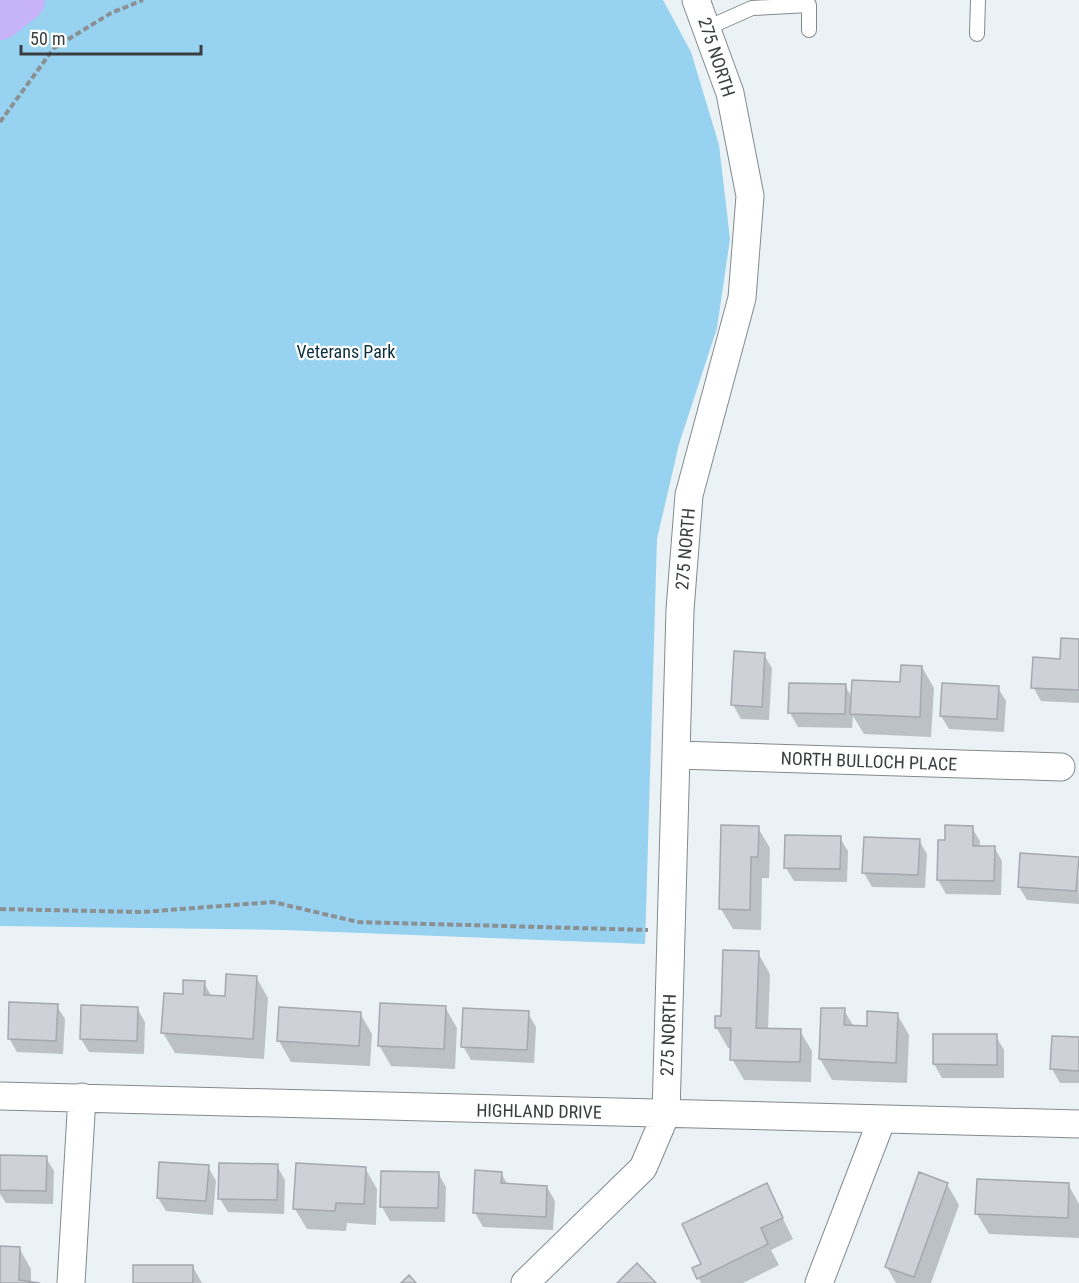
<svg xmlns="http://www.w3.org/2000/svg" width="1079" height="1283" viewBox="0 0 1079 1283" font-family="'Roboto Condensed',sans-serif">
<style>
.green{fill:#97d2f0}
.shadow{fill:#0003}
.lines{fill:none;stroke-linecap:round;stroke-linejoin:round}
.river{stroke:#c6b3f8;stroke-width:44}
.building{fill:#ced2d8;stroke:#a5a8af;stroke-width:1.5}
.service-casing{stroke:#838a8e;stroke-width:16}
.minor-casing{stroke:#838a8e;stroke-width:29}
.path{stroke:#8b9093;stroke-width:4;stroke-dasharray:6 3;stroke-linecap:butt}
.service{stroke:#fff;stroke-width:14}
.minor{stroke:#fff;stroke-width:27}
.labels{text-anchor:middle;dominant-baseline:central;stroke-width:4.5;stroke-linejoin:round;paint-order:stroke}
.street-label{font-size:18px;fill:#3a3d3e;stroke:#fff}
.park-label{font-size:18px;fill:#0a3040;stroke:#fff}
</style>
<rect width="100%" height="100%" fill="#eaf2f6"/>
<path class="green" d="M0,0H663L691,52L719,145L730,239L717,328L679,444L657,539L645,944L283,930L0,926Z"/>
<path class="shadow" d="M1079,640V703L1041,701L1033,687Z
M764,655L772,668L769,720L741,719L733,705Z
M922,667L934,688L931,737L864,734L853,716L852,728L798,727L790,713L845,685L852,698L902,684Z
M998,688L1006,701L1004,732L949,729L941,716Z
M758,828L770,848L769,878H762L761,930L733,929L721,909Z
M972,828L980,841V847H994L1002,861L1001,895L946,894L938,880L946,841Z
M840,838L848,851L847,882L794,881L786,868Z
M919,840L927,854L925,888L872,887L864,873Z
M1078,858L1079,904L1027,900L1019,887Z
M758,953L770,974L768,1029L800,1031L812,1051L811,1082L744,1080L732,1059V1048H728L716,1027Z
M256,977L268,998L264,1059L175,1053L163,1033L204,983L212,997L226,998Z
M57,1006L65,1019L63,1054L17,1052L9,1038Z
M445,1007L457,1028L455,1069L391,1066L379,1045Z
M137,1008L145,1022L144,1054L89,1052L81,1039Z
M844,1010L854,1027L868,1028L897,1014L909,1035L907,1083L832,1080L820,1059Z
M360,1013L372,1034L370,1066L291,1062L279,1041Z
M528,1013L536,1027L534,1063L471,1060L463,1046Z
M996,1036L1004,1050V1078H942L934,1064Z
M1079,1038V1083H1060L1052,1069Z
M0,1156L46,1158L54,1171L53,1204L6,1203L0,1194Z
M277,1166L285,1180L284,1214L228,1212L220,1199Z
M208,1167L216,1181L213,1215L166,1211L158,1198Z
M365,1168L377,1189L376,1225L347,1223L346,1231L307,1229L295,1209Z
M382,1172L438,1173L446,1187L445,1222L390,1221L382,1207Z
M501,1173L508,1185L547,1187L555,1201L553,1230L483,1227L475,1213Z
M947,1184L959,1205L931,1283H896L886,1266Z
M1068,1184L1079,1204V1238L989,1234L977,1214Z
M766,1185L793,1239L771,1250L779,1265L743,1283H701L694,1268L703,1264Z
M0,1248H19L31,1269V1282L39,1283H0Z
M193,1267L202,1283H135Z"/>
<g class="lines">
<path class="river" d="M0,18L23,0"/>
</g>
<path class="building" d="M1061,638L1079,639V690L1031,688L1033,657L1060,659Z
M734,651L765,653L762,707L731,705Z
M901,665L922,666L920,717L850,714L852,680L900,682Z
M789,683L846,684L845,714L788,713Z
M942,683L999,686L997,719L940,716Z
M721,825L759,826L758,857H751L750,910L719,909Z
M945,825L973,826V846H995L994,881L937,880L938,840H945Z
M785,835L841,836L840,869L784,868Z
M864,837L920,839L918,875L862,873Z
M1020,853L1079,857L1076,891L1018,887Z
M723,950L759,951L756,1028L801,1029L800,1062L730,1060L731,1028H715V1016H721Z
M226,974L257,976L253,1039L161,1033L164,993L183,994V980L205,981L204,995L225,996Z
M9,1002L58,1004L56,1041L8,1039Z
M380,1003L446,1006L444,1049L378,1046Z
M81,1005L138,1007L137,1041L80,1039Z
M279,1007L361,1012L359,1046L277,1041Z
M463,1008L529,1011L527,1050L461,1047Z
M821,1008H845L844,1025L867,1026V1011L898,1013L896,1063L819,1059Z
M933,1034H997V1065L933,1064Z
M1052,1036L1079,1037V1071L1050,1069Z
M0,1155L47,1156L46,1191L0,1190Z
M159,1162L209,1165L206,1201L157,1198Z
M219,1163L278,1164L277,1200L218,1199Z
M296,1163L366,1167L364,1204L336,1203L335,1211L293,1209Z
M475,1170L502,1172L501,1183L547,1186L546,1217L473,1213Z
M381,1171L439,1172L438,1208L380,1207Z
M919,1172L948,1183L914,1277L885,1267Z
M977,1179L1069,1183L1068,1218L975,1214Z
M767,1183L783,1218L761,1228L768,1244L697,1279L692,1268L701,1264L682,1224Z
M0,1246L20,1247L19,1280L40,1283H0Z
M637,1263L656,1283H617Z
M133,1265H193V1283H133Z
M409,1275L416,1283H401Z"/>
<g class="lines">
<g class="service-casing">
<path id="service" d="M707,28L752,8L809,5V30
M977,34L978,0"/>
</g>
<g class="minor-casing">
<path id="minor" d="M677,755L1061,767
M0,1096L1079,1124
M71,1283L82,1097
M525,1283L643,1168L666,1114L680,610L689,495L742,298L750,196L730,93L696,0
M819,1283L882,1119"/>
</g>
<path class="path" d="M0,122L54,48L111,13L143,0
M0,909L142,912L273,902L358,922L648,930"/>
<use href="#service" class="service"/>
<use href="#minor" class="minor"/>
</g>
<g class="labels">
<g class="street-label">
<text transform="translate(717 57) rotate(72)">275 NORTH</text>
<text transform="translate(685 549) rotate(-85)">275 NORTH</text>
<text transform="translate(869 761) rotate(2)">NORTH BULLOCH PLACE</text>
<text transform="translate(668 1035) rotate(-88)">275 NORTH</text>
<text transform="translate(539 1111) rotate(1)">HIGHLAND DRIVE</text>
</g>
<g class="park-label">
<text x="346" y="351">Veterans Park</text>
</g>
</g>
<path d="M21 45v9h180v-9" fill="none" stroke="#3a3d3e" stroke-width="3"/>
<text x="30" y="45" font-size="18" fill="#3a3d3e" stroke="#ffffff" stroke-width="4.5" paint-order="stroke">50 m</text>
</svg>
